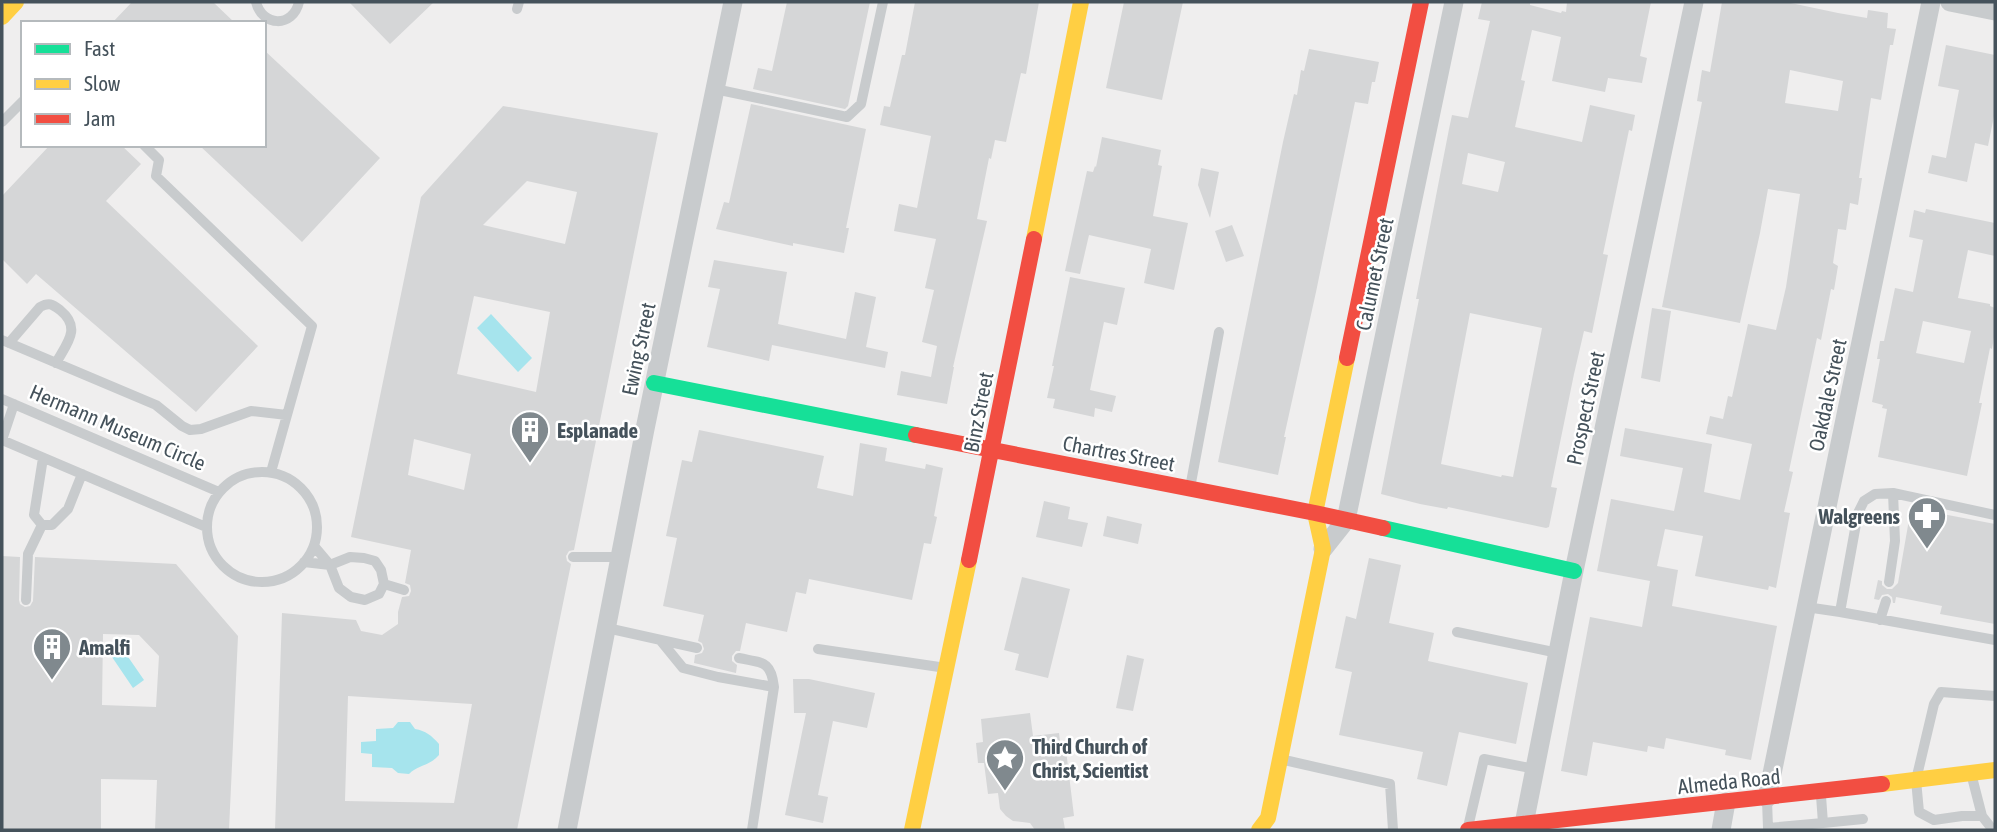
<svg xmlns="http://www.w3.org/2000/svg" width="1997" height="832" viewBox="0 0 1997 832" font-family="'Asap Condensed',sans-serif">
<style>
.water{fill:#a6e4ed}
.building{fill:#d5d6d7;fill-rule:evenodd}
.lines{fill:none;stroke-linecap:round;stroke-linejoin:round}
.lane{stroke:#c8cbcd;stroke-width:10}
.street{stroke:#c8cbcd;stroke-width:19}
.fast{stroke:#16e098;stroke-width:16}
.slow{stroke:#ffcf43;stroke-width:16}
.jam{stroke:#f24e42;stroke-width:16}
.labels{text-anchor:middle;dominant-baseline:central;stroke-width:5;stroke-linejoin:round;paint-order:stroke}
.street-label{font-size:21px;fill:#45525b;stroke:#fff}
.poi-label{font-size:21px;font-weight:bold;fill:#45525b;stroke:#fff;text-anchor:start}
</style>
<rect width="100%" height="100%" fill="#efeeee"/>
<path class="water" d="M491,314L532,358L518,372L477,328Z
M124,651L144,680L133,688L112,657Z
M398,722H410L415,729C426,731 431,735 439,744V755C428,767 419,764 409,774L398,773L392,768L372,767V754L361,753V742L376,741V729L393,728Z"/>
<path class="building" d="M132,2H213L235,23H112Z
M349,2H434L390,44Z
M787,2H870L848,106L845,109L753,89L758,68L772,71Z
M915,2H1039L1026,74L1021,73L1006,142L995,140L991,159L989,158L977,219L987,221L953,367H954L947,404L897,395L901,371L931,377L937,346L922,342L934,290L925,288L936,239L894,231L899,204L917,208L931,136L880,125L884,106L890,107L902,55H905Z
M1124,2H1183L1162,100L1106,88Z
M1482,2H1530V5L1561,13L1562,11L1566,12L1567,2H1651L1640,56L1647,58L1642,83L1608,78L1605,92L1552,81L1561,37L1532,30L1521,80L1525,81L1515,127L1582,142L1590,105L1635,115L1632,131L1629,130L1603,254L1608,255L1592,333L1584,331L1574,374L1551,487L1557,488L1549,527L1546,528L1448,507L1447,509L1420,504L1381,494L1409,350L1419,299H1416L1449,129L1452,115L1468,118L1490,21L1478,19ZM1468,153L1505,162L1498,192L1462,184ZM1470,313L1542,328L1513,477L1502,475L1501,477L1441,464Z
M1722,2H1786L1838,13L1867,18L1868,10L1888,13L1887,28L1896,29L1893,45H1890L1881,100L1871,98L1859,178H1862L1858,205L1850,203L1846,230L1838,229L1833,263L1838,266L1834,290L1831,289L1821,340L1817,338L1789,471L1793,472L1784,512L1790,513L1776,588L1769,586L1768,590L1695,576L1703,536L1665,529L1657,566L1678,570L1672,606L1777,626L1751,760L1725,755L1726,750L1666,738L1664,749L1648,746L1647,752L1593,742L1587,776L1561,771L1590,617L1642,627L1650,581L1597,571L1611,499L1674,511L1683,468L1620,456L1625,428L1712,444L1704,492L1740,500L1752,444L1706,434L1710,416L1723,419L1728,396L1732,397L1748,324L1776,330L1786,287L1800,194L1768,189L1760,233L1740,323L1662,307L1702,102L1697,101L1702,70L1710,72ZM1790,70L1843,81L1838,111L1785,103Z
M1946,45L1995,55V111L1988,146L1975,143L1967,182L1928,173L1932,155L1946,158L1959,90L1938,86Z
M1309,49L1379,62L1375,82H1372L1368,104L1355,102L1316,292L1284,437H1286L1278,475L1218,462L1283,142L1294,94L1297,95L1301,70L1304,71Z
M264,50L380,158L302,242L199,145H264Z
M751,104L866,129L846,228H849L844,253L793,243V246L716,229L724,202L729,203Z
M503,106L658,133L574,550L569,551L566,556L567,561L571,564L517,830H275L282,613L356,620L361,631L382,635L398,624V612L402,597L409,596L411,591L410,585L405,583L411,550L351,537L421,197ZM527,181L577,192L565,244L483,225ZM474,296L550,312L536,392L457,374ZM414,439L471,454L464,490L408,475ZM348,696L472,704L454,803L345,801Z
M1102,137L1161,150L1158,165L1162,166L1153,216L1188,223L1174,290L1144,283L1151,249L1089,235L1080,274L1065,271L1087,171L1093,172L1095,166L1096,167Z
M50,145H121L141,164L106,201L258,346L196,412L36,274L27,284L2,259V196Z
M1201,168L1219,172L1210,218L1198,185Z
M1926,209L1995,223V256L1968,250L1958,298L1990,304V306L1995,308V331L1992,349L1990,348L1979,403H1982L1967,476L1878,457L1887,409L1882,408L1883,405L1872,402L1880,359H1877L1880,341H1884L1895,288L1913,292L1923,240L1909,237L1914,210L1925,213ZM1923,321L1971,331L1964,363L1916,353Z
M1232,225L1244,256L1226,262L1215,231Z
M714,260L787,272L778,324L846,339L855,292L876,297L866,347L888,352L885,368L772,345L769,361L707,347L720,289L708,287Z
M1070,277L1125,288L1117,325L1104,322L1090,390L1116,396L1112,412L1095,408L1094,417L1053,408L1055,399L1047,398L1054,366H1052Z
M1652,308L1671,311L1660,382L1641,378Z
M699,430L824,456L817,488L853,496L860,443L887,448L885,461L925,469L926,464L943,468L934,516L937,517L931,544L924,543L912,600L809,579L806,594L796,592L787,632L746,623L740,651H736L732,656V661L737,665L736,673L694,663L695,655L702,653L704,649L702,643L698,641L704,615L663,606L677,538L666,536L682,460L692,462Z
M1044,501L1070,507L1068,519L1088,523L1082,547L1036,537Z
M1911,508L1995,524V624L1940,614L1942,606L1896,597L1895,603H1893L1892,597L1888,594L1882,595L1879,600L1874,599L1878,580L1882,581V585L1887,589H1892L1898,583Z
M1107,516L1142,524L1138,544L1103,536Z
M2,556L20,557L19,600L20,604L25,607L30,606L33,601L35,557L176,564L238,636L229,830H155L157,780L101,779V830H2ZM103,634L139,635L159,656L156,707L102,705Z
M1369,558L1401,565L1389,623L1434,633L1428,661L1528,683L1516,744L1459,732L1447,786L1417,779L1423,752L1339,735L1352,672L1335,668L1346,616L1356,619Z
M1022,577L1070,589L1048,678L1015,670L1019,654L1004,650Z
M1127,655L1144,659L1133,711L1116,708Z
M793,679H809L875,693L867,728L833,721L818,795L828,797L823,823L785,815L806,713H794Z
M1030,713L1033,736L1059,733L1061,750H1066L1074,816L1063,818L1065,829L1035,830L1030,823L1013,821L1006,816L1000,809L998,793L988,794L984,763H978L976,743L983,742L981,719Z"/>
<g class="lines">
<path class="lane" d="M256,2C262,27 293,28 299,2
M517,9L519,2
M715,89L847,117L861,104L883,2
M2,122L23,101
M144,145L159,160L156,176L312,326L271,472
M2,340L156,405L182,426L190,430L201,429L251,411L287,415
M9,343L40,307C49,302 52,304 60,310C82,328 67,343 56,363
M2,399L219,492
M2,440L206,527
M2,440L14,404
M207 527a55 55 0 1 1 110 0a55 55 0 1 1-110 0Z
M1190,488L1219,332
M1995,515L1893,493L1875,494L1864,501L1858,513L1840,612L1995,640
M42,525L34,515L43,458
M42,525H52L68,509L82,474
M573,557H620
M304,562L330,565L350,557L364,558L375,561L381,570L384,584L379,594L365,600L351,597L339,588L330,565L314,546
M1889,582L1895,541L1893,493
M384,584L404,590
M26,600L28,554L42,525
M1806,607L1840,612
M1880,620L1886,601
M607,628L697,648
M1457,632L1558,653
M661,641L683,668L718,677L774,687
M818,649L946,668
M739,658C762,663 771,660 774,687L752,830
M1280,759L1390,784L1393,830
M1972,777L1982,816
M1767,800L1768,828L1823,823L1821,796
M1823,823L1863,819
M1468,827L1484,759L1535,769
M1993,830L1982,816H1962L1934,820L1919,812L1916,780L1934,704L1941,692L1995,696"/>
<path class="street" d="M1950,2L1995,11
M1323,549L1346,520L1454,2
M1767,798L1931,2
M1524,824L1574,571L1694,2
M567,830L645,429L733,2
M1721,830L1726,802"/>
<path class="fast" d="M654,383L916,435
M1383,528L1574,571"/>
<path class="slow" d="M2,17L16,2
M1034,239L1081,2
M1882,784L1995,770
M912,830L969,560
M1259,830L1268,818L1323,549L1315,513L1347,358"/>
<path class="jam" d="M1347,358L1421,2
M916,435L1315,513L1383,528
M969,560L1034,239
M1468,830L1882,784"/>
</g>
<defs>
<g id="building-pin" transform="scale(2.0125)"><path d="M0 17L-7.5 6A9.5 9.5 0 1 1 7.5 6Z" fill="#80898e" stroke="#fff"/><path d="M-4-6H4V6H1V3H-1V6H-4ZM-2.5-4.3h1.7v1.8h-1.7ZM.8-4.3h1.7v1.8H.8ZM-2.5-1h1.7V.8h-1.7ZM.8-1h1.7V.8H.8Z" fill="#fff"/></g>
<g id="pharmacy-pin" transform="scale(2.0125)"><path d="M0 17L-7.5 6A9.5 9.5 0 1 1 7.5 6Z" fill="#80898e" stroke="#fff"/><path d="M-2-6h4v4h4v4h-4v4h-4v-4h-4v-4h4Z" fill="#fff"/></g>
<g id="sight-pin" transform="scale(2.0125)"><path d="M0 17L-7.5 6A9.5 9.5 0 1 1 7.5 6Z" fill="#80898e" stroke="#fff"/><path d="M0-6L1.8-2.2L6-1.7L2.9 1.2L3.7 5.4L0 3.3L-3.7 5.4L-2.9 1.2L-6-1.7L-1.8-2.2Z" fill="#fff"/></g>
</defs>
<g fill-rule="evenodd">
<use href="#building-pin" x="530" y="430"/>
<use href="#pharmacy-pin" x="1927" y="516"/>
<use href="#building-pin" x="52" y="647"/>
<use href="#sight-pin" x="1005" y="758"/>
</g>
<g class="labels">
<g class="street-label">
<text transform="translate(1374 274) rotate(-78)">Calumet Street</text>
<text transform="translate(638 349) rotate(-78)">Ewing Street</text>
<text transform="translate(1827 395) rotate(-78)">Oakdale Street</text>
<text transform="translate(1585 408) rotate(-78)">Prospect Street</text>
<text transform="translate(978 412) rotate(-79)">Binz Street</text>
<text transform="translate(118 427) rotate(23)">Hermann Museum Circle</text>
<text transform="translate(1119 453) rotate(11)">Chartres Street</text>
<text transform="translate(1729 781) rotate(-6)">Almeda Road</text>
</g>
<g class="poi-label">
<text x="557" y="430">Esplanade</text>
<text x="1900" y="516" text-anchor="end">Walgreens</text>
<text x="79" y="647">Amalfi</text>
<text x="1032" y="746">Third Church of<tspan x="1032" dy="24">Christ, Scientist</tspan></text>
</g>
</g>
<rect width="1997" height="832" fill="none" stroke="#45525b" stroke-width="7"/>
<rect x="21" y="21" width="245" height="126" fill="#ffffff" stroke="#b5babd" stroke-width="2"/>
<rect x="35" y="44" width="35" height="10" fill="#16e098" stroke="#b5babd" stroke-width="2"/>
<text x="84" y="56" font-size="21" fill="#45525b">Fast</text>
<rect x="35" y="79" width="35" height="10" fill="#ffcf43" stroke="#b5babd" stroke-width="2"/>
<text x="84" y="91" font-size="21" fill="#45525b">Slow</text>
<rect x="35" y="114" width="35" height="10" fill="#f24e42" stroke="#b5babd" stroke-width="2"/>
<text x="84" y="126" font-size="21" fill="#45525b">Jam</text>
</svg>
